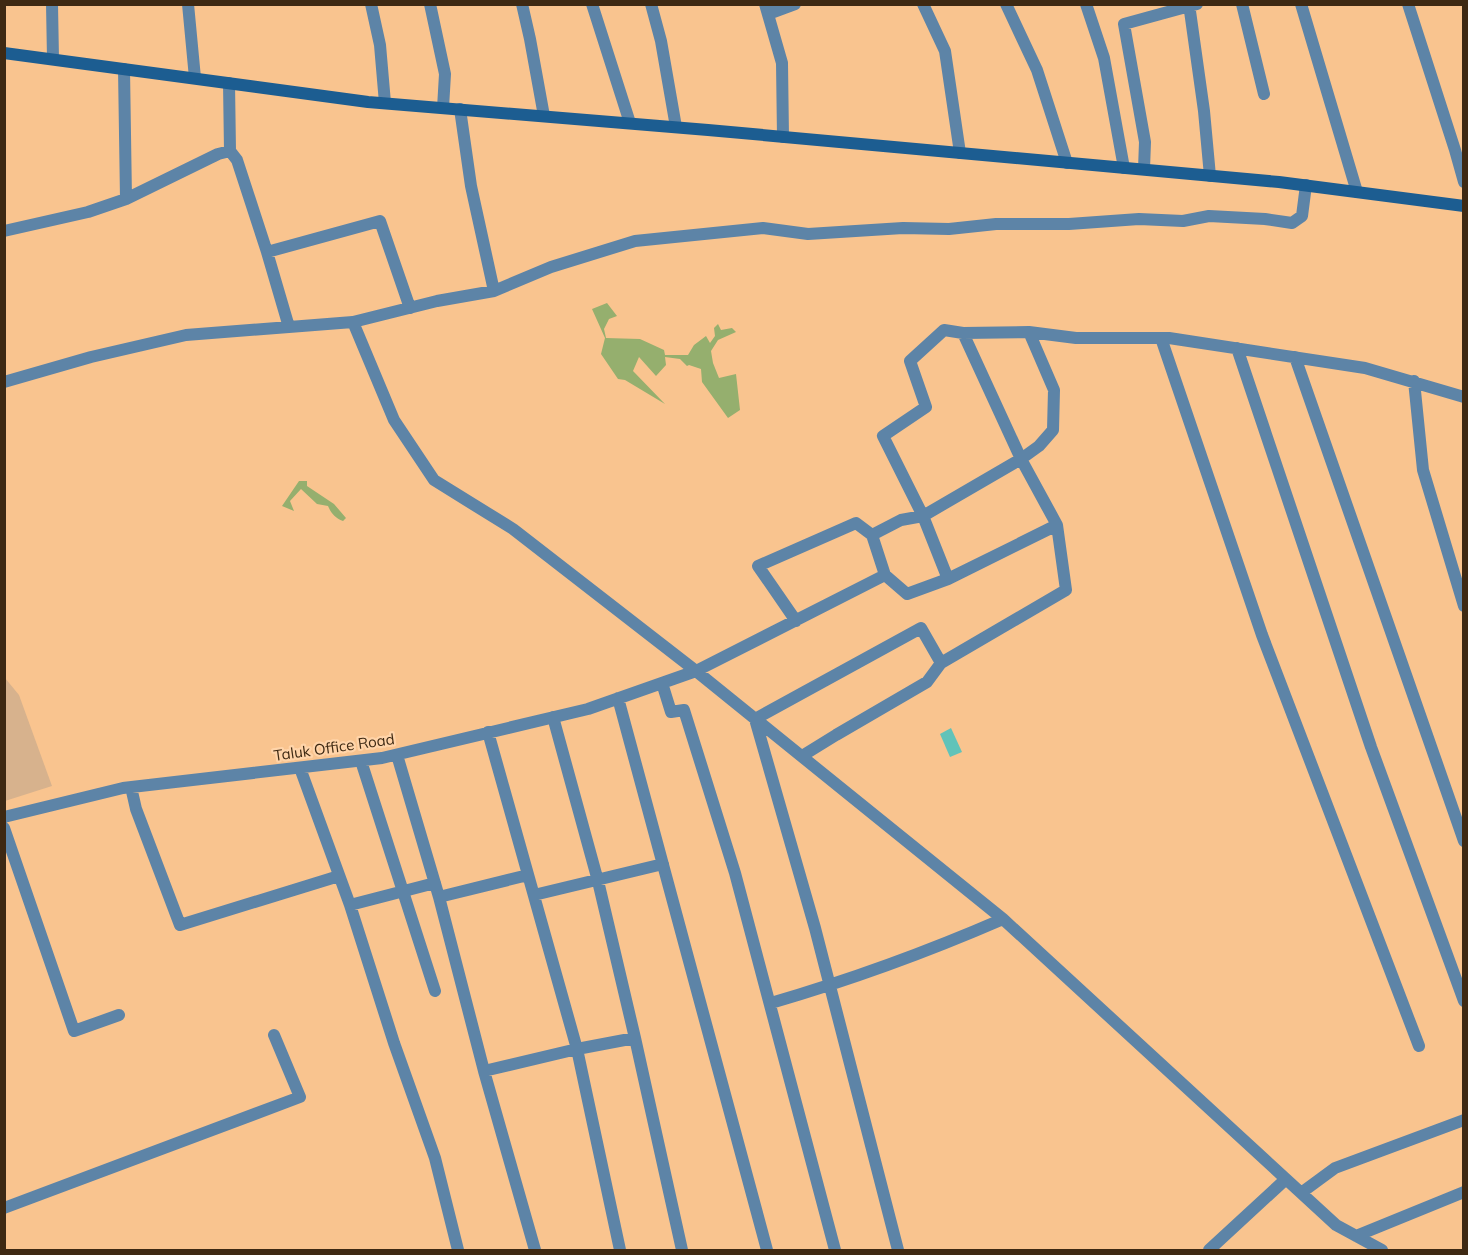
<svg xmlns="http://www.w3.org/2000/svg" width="1468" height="1255" viewBox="0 0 1468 1255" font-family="Mulish,sans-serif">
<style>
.green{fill:#d7b28d}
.water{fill:#95af6e}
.building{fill:#61c3b9}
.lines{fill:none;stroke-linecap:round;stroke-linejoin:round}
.minor{stroke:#5d84a7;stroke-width:12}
.secondary{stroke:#1c5d91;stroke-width:12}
.labels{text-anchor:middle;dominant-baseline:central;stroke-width:4.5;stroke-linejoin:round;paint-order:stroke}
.street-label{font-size:15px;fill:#3e2913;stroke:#ffd4a9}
</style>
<rect width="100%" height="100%" fill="#f9c48f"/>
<path class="green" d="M5,678L19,695L52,786L5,801Z"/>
<path class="water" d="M607,303L617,316L609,319L604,329L606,338L640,339L664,350L665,355H688L694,345L706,336L710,343L715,336L714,328L718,324L721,330L732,328L736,332L718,340L711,351L713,363L719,378L736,374L740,410L728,418L702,382L701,369L689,365L687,366L680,359L665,357L666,365L656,376L639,357L633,371L665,404L625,380L618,379L601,354L605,338L592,309Z
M299,481H307V486L334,504L346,518L343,521C335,518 331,513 328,506L317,504L301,489L290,501L294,511L282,506Z"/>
<path class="building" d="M951,728L962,752L950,757L940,734Z"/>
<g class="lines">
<path class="minor" d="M52,4L53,59
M188,4L195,78
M371,4L380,45L385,103
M430,4L445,74L443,108
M522,4L530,39L544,116
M592,4L630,123
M651,4L661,41L676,127
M765,4L782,63L783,137
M923,4L945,51L960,153
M1006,4L1037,70L1067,163
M1086,4L1104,58L1124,168
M1189,4L1204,111L1210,176
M1242,4L1264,94
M1301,4L1357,192
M1408,4L1455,150L1464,182
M768,14L795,4
M124,69L126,199
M229,83L230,151L237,160L267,252L289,327
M460,109L471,186L494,291
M1144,169L1145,142L1124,24L1197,4
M4,231L88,212L126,199L218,154L230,151
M267,252L380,221L410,308
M353,322L394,420L434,480L513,529L696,671L1003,919L1336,1225L1382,1250
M963,333L1021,459L1057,525L948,579L923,516L883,436L926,407L910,361L944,330L963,333L1029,332L1076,338H1169L1365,368L1464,397
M1161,338L1262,635L1419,1046
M1237,348L1371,747L1464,1001
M1295,357L1464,841
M1414,381L1423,470L1464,606
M4,382L91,357L186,335L353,322L437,301L494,291L551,267L635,241L763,228L808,234L903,228L949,229L996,224H1069L1139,219L1183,221L1209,216L1265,219L1292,223L1302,216L1306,185
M885,575L907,594L948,579
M796,621L758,566L856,523L872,535
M662,683L671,712L684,710L735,873L835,1250
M618,698L767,1250
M553,717L598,881L635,1038L682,1250
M488,732L577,1049L620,1250
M397,755L439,897L484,1071L535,1250
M802,756L836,735L927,682L941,663
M361,761L435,991
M300,768L350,905L435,883
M131,787L136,809L180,925L339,876
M4,817L123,788L382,758L588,709L696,671L885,575L872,535L901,520L923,516L1021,459L1039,446L1053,430L1054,390L1029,332
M4,828L74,1031L119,1015
M534,895L663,864
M439,897L528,875
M350,905L394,1043L435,1158L458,1250
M771,1003C850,980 927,952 1003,919
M484,1071L577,1049L635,1038
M1301,1193L1335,1168L1464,1120
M4,1208L300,1097L274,1035
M1356,1236L1464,1192
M898,1250L815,928L755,719L921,628L941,663L1066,590L1057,525
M1209,1250L1286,1179"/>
<path class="secondary" d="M4,53L368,102L708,130L1279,182L1464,206"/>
</g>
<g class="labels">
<g class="street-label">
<text transform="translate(334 747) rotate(-8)">Taluk Office Road</text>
</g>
</g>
<rect width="1468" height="1255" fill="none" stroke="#3e2913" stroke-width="12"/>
</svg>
